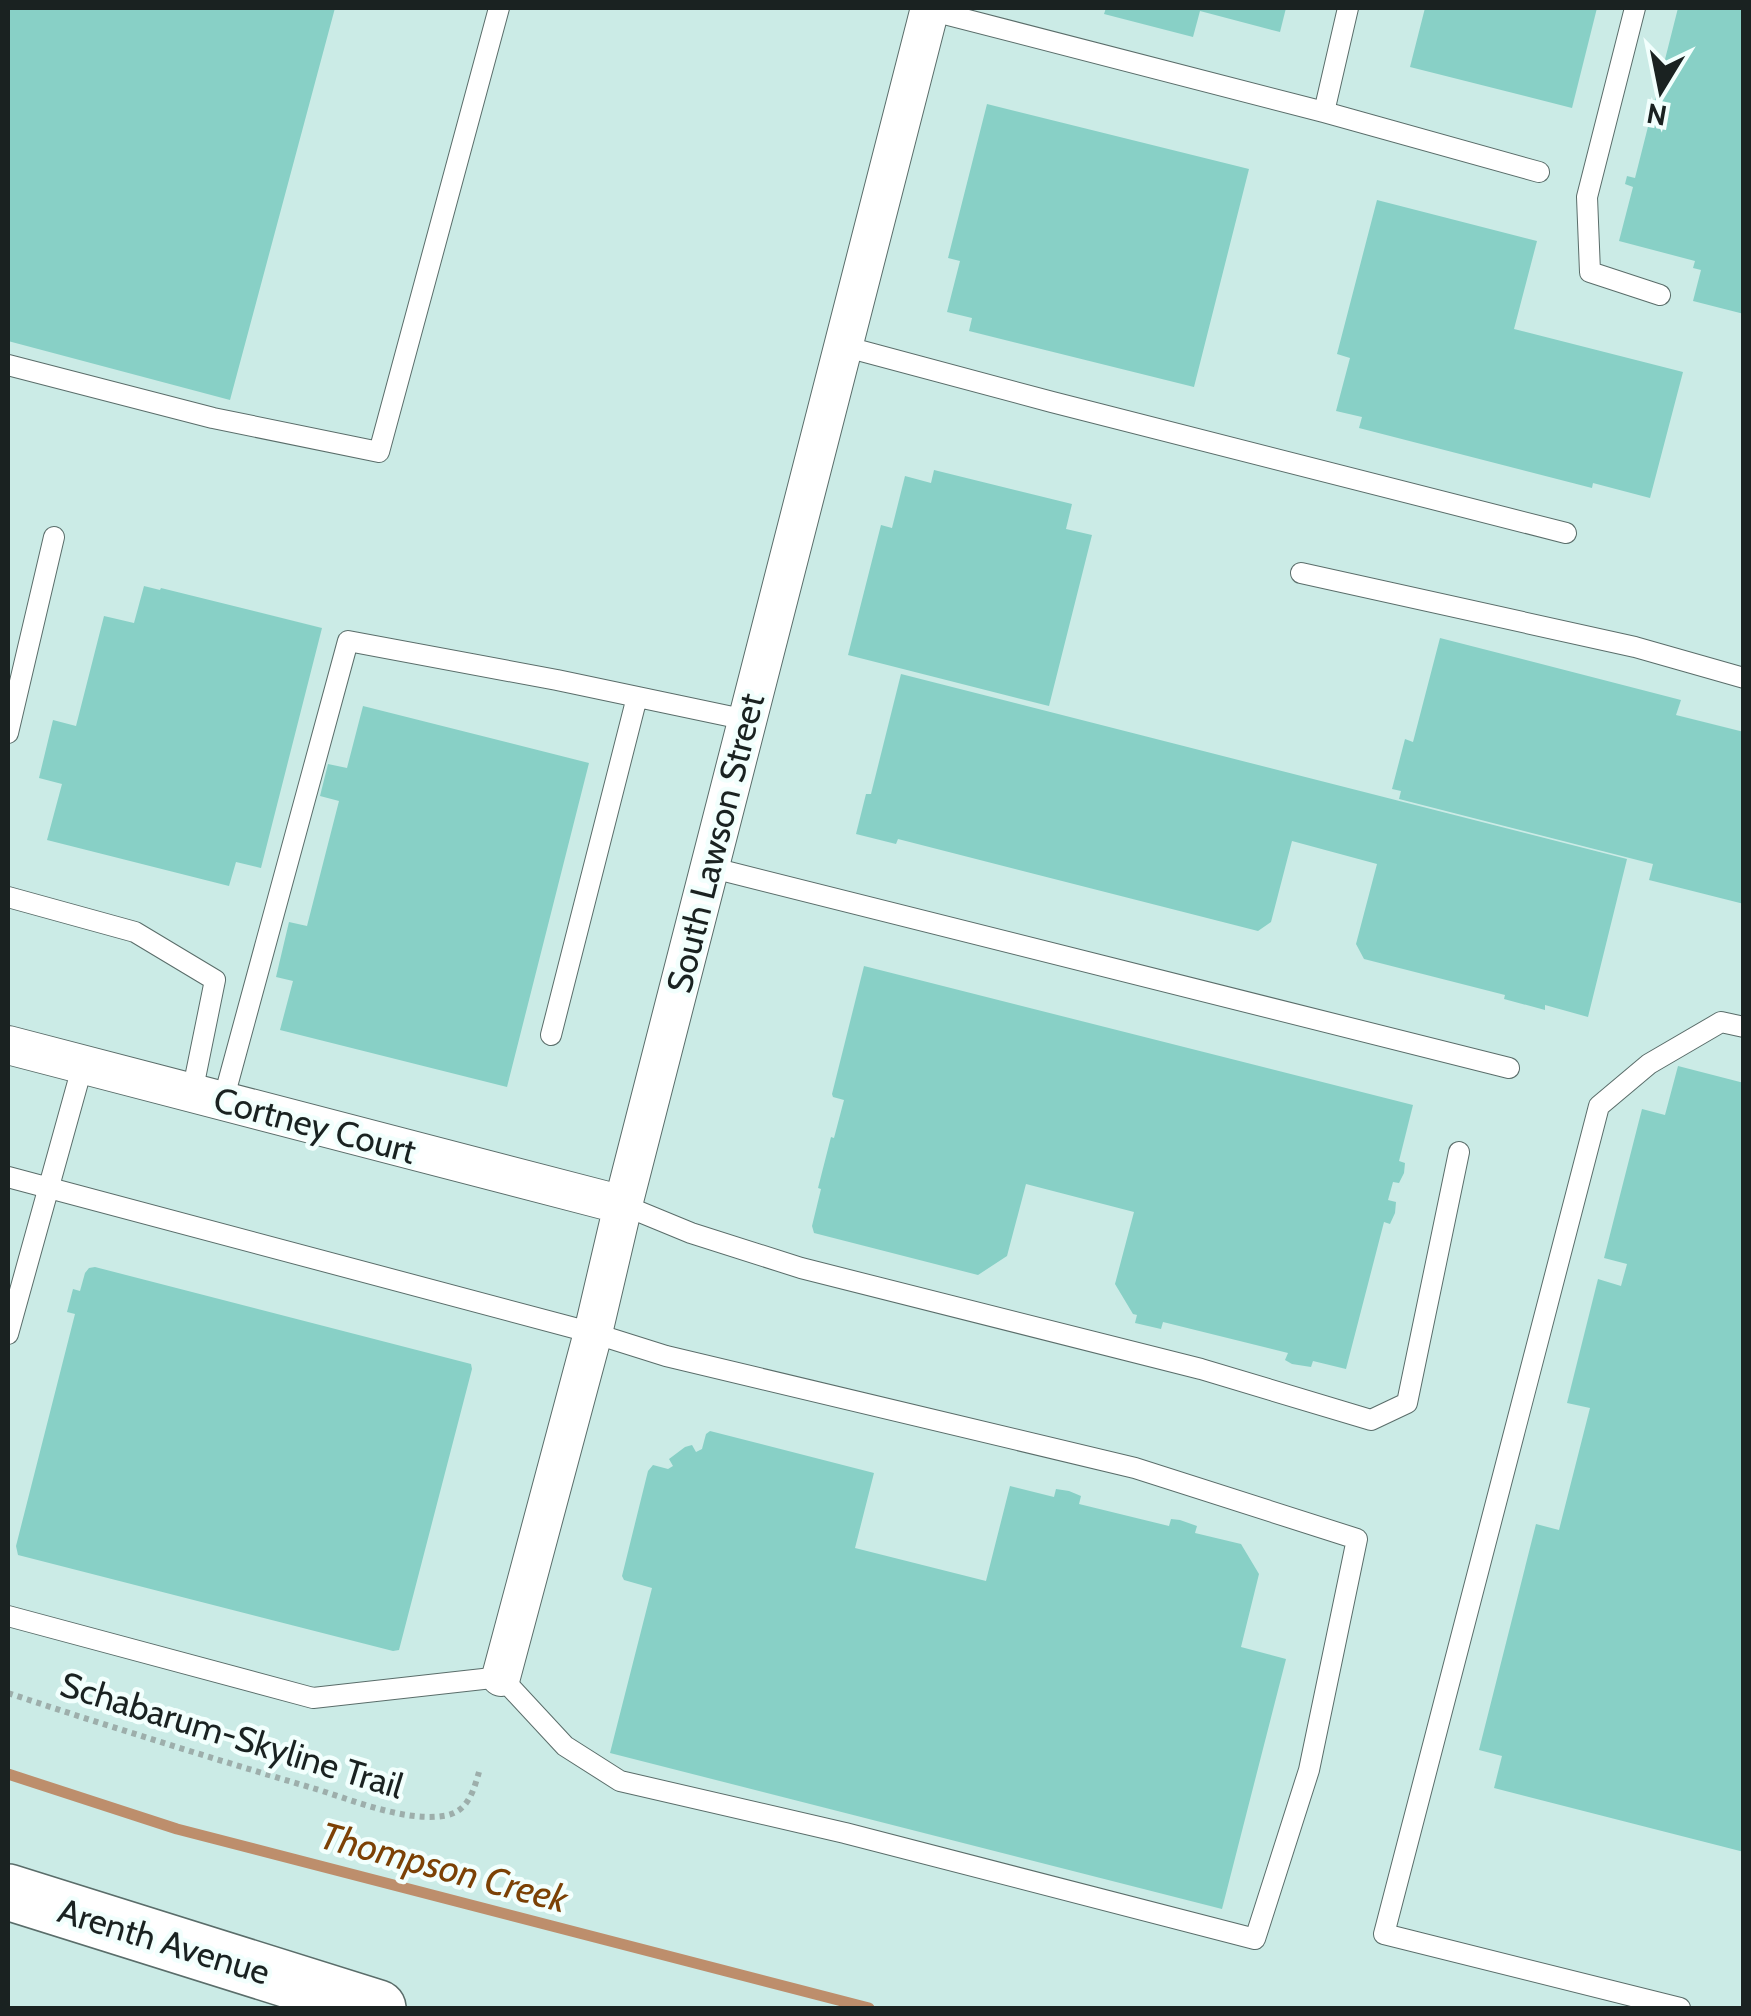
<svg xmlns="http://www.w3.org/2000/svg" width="1751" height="2016" viewBox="0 0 1751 2016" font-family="Cabin,sans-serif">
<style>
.built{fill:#cbebe6}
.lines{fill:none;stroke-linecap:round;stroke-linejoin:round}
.stream{stroke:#bd8e6c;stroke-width:11}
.building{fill:#88d0c6}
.lane-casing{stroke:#5a6d6a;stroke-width:22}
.street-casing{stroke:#5a6d6a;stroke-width:40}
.secondary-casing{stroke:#5a6d6a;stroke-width:58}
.path{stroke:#9daeab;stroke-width:6;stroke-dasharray:5 5;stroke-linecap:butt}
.lane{stroke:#fff;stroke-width:20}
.street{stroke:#fff;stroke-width:38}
.secondary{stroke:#fff;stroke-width:55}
.labels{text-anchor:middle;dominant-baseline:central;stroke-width:9;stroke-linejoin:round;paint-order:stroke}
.street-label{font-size:35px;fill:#1a2221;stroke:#f2fffd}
.water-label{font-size:38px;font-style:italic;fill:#7c4105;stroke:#f2fffd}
</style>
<rect width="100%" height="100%" fill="#def4f0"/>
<path class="built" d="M8,8H1743V2008H8Z"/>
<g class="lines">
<path class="stream" d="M8,1774L177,1829L869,2008"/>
</g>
<path class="building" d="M8,8H335L230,400L8,341Z
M1106,8H1286L1280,32L1200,11L1193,37L1104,14Z
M1425,8H1597L1572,108L1410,67Z
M1678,8H1744V314L1693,301L1701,270L1693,268L1695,261L1619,241L1633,187L1625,184L1627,176L1635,178Z
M987,104L1249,169L1194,387L969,331L972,318L947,312L960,261L948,258Z
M1377,200L1537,241L1514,329L1683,372L1650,498L1593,483L1592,488L1359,428L1362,417L1336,411L1350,358L1337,354Z
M934,470L1072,504L1066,529L1092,535L1049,706L848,655L881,525L892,528L905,476L931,483Z
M144,586L160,590L161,588L322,628L261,868L236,862L229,886L47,840L62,784L39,778L53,720L76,726L104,616L134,623Z
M1440,638L1681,700L1676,715L1744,732V904L1649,880L1653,864L1399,799L1401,791L1392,789L1405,739L1413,742Z
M901,674L1627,859L1588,1017L1545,1005V1010L1504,999L1505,995L1364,959L1356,944L1377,864L1292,841L1271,922L1258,931L898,839L896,844L856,834L866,794H871Z
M363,706L589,763L507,1087L280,1030L293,981L276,977L289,922L307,926L339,801L320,796L328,764L347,768Z
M864,966L1413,1105L1399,1161L1405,1163L1404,1173L1399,1183L1393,1182L1388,1200L1396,1202L1395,1213L1390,1224L1384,1222L1346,1369L1313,1361L1311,1367L1292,1364L1285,1360L1288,1353L1163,1322L1161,1329L1135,1323L1137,1315L1133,1314L1115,1284L1134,1212L1026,1184L1007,1256L978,1275L814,1233L812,1226L821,1189L818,1188L831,1137L834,1138L844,1100L833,1097L832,1094Z
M1678,1066L1744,1083V1852L1494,1788L1502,1756L1479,1750L1536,1524L1559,1530L1590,1408L1567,1403L1598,1279L1621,1286L1627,1264L1604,1258L1642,1109L1665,1115Z
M95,1267L471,1364L472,1369L399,1650L393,1651L18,1555L16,1546L75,1314L67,1312L73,1289L80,1291L85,1273L89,1268Z
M710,1431L874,1473L855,1548L986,1581L1010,1486L1054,1497L1056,1489L1069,1491L1081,1496L1079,1504L1169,1526L1171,1519L1180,1520L1197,1526L1195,1533L1241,1544L1259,1574L1241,1647L1286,1659L1222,1909L610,1753L652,1588L624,1580L622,1576L648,1471L653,1465L668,1469L673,1466L669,1459L685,1447L692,1445L696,1452L702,1449L706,1434Z"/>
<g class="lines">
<g class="lane-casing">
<path id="lane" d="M1635,8L1587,197L1590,272L1660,295
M929,10L1324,112L1539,172
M1324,112L1348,8
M843,346L1052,402L1566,533
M8,365L213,418L379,452L499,8
M1301,573L1635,647L1744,678
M8,733L54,537
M709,867L1509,1068
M8,897L135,932L215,980L192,1093
M551,1035L637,697
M223,1101L348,641L557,680L747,720
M8,1177L593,1333L666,1356L1135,1468L1357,1539L1309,1770L1255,1939L845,1833L620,1781L565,1746L501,1677L313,1698L8,1616
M623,1205L691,1233L801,1268L1201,1369L1371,1420L1407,1403L1459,1152
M8,1334L83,1064
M1680,2008L1384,1934L1599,1106L1649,1064L1721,1022L1744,1027"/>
</g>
<g class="street-casing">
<path id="street" d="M8,1045L623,1205
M501,1677L593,1333L623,1205L930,8"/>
</g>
<g class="secondary-casing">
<path id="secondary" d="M8,1892L378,2008"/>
</g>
<path class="path" d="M8,1693C107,1726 208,1757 309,1787C348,1798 402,1822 443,1816C467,1813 473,1793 479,1772"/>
<use href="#lane" class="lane"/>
<use href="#street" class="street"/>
<use href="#secondary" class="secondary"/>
</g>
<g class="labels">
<g class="street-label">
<text transform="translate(715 843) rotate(-76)">South Lawson Street</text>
<text transform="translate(315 1125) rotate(15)">Cortney Court</text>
<text transform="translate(232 1735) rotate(17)">Schabarum-Skyline Trail</text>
<text transform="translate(164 1941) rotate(17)">Arenth Avenue</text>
</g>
<g class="water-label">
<text transform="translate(444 1867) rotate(15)">Thompson Creek</text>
</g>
</g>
<rect width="1751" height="2016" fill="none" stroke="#1a2221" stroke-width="20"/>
<g transform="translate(1661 90) rotate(190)" stroke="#f2fffd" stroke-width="8" paint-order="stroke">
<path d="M0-8L18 38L0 25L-18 38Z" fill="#1a2221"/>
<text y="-15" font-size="28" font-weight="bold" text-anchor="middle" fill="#1a2221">N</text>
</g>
</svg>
